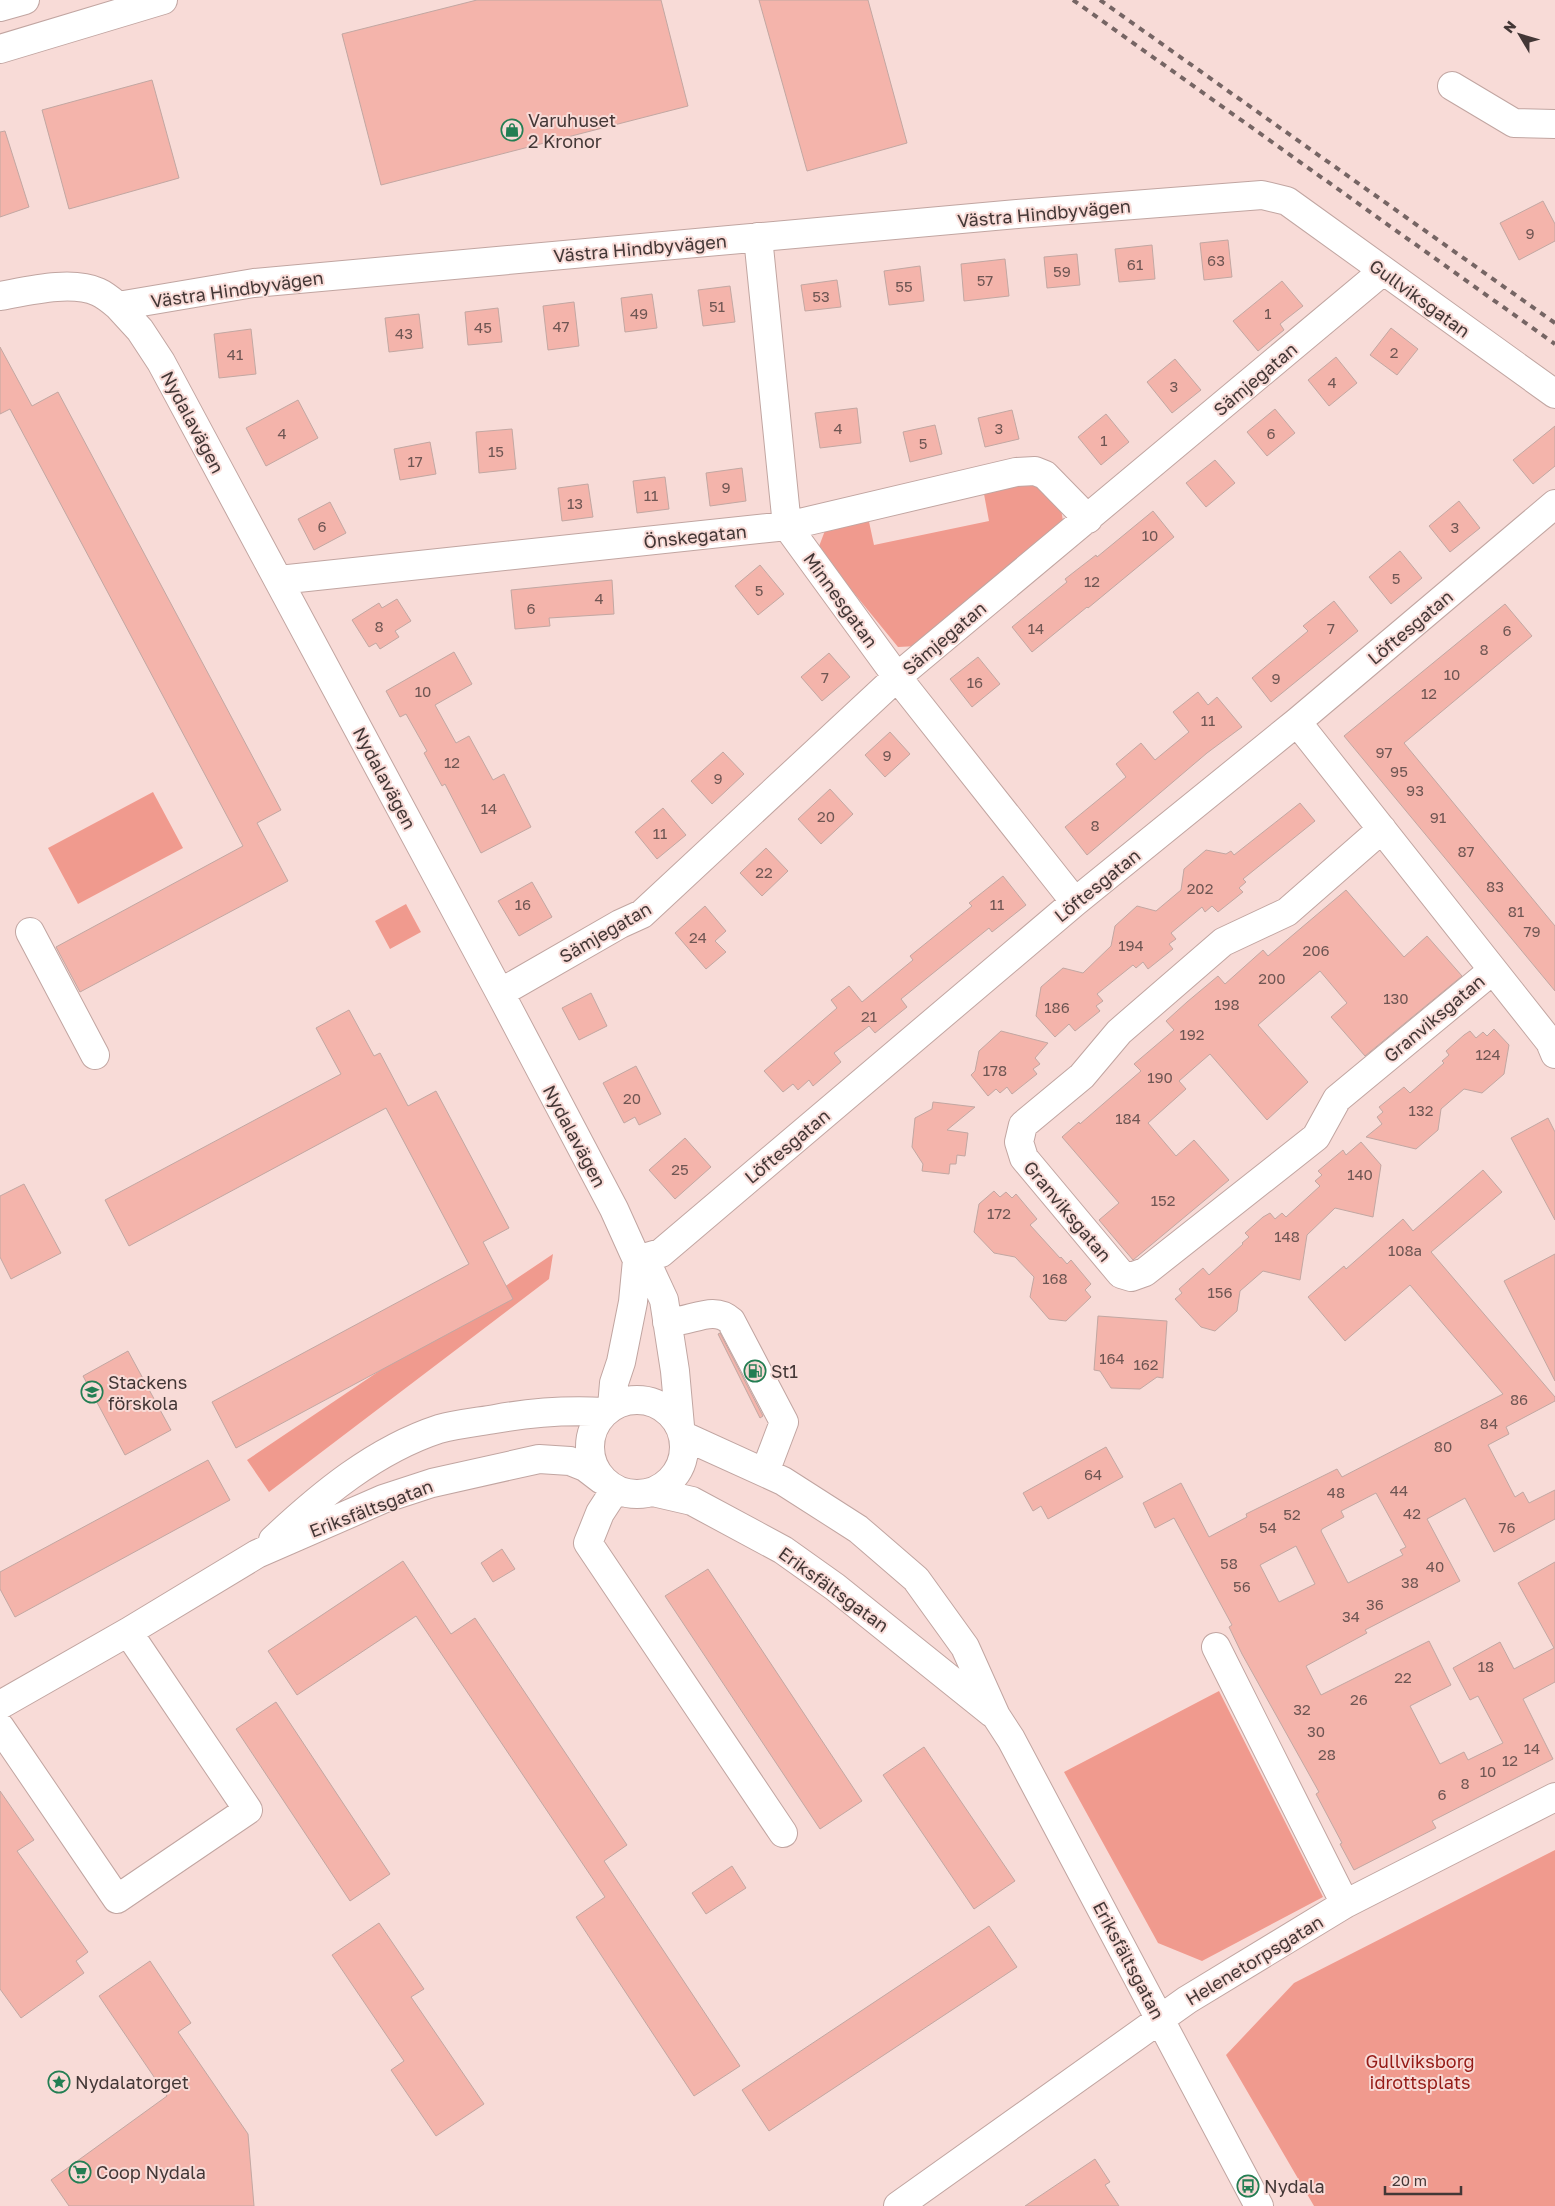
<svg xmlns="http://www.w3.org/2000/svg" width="1555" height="2206" viewBox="0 0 1555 2206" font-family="'Golos Text',sans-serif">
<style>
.green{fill:#f09a8e}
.building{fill:#f4b4ab;stroke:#c2a7a2;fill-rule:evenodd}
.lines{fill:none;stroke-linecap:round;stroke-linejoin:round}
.minor-casing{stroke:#c1a5a1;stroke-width:30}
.major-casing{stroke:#c1a5a1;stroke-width:30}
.minor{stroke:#fff;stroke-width:28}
.major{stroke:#fff;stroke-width:28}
.rail{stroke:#766564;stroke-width:4;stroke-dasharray:6 6;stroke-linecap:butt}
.labels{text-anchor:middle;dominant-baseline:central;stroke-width:4;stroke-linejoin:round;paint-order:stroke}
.number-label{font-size:15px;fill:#6f5653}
.poi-label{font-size:18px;fill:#433736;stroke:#f8dbd7;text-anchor:start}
.street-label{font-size:18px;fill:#433736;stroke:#f8dbd7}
.park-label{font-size:18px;fill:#941a16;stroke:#f8dbd7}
</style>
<rect width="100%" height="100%" fill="#f8dbd7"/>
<path class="green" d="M1036,482L1060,503L1064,527L918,646L898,647L818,549L826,528L868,517L874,545L989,521L984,494Z
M153,792L183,848L78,904L48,848Z
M406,904L421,932L390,949L375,921Z
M553,1254L549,1279L269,1492L247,1460Z
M1219,1691L1323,1897L1202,1961L1158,1943L1064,1772Z
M1555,1850V2206H1314L1226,2055L1294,1983Z"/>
<path class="building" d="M477,0H661L688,106L381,185L342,34Z
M759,0H868L907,143L807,171Z
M152,80L179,178L69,209L42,110Z
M5,131L29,207L0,217V132Z
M1543,201L1555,224V241L1519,260L1500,223Z
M1228,240L1232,277L1204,280L1200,243Z
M1152,245L1155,279L1119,282L1115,249Z
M1077,254L1080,285L1047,288L1044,257Z
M1005,259L1009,296L964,301L961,264Z
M920,266L924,301L889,305L884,271Z
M837,280L841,307L805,311L801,285Z
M1282,281L1303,306L1280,324L1284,330L1258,351L1233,321Z
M730,286L735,322L703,326L698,290Z
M652,294L657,328L625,332L621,298Z
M574,302L579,346L548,350L543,306Z
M498,308L502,342L468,345L465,312Z
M419,314L423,348L389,352L385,318Z
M1391,328L1418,349L1397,375L1370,355Z
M251,329L256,374L219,378L214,334Z
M0,347L32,406L58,392L281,810L257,823L288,881L80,992L56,947L243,846L10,409L0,414Z
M1336,357L1357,383L1329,406L1308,380Z
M1175,359L1201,390L1172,413L1147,382Z
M298,400L318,438L266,466L246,428Z
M857,408L861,443L820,448L815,413Z
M1275,409L1295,433L1267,456L1247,432Z
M1012,410L1019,439L985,447L978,418Z
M1106,414L1129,442L1101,465L1078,437Z
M935,425L942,454L910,462L903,432Z
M1555,426V466L1533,484L1513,460Z
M512,429L516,469L479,473L476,432Z
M430,442L436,474L400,480L394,449Z
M1215,460L1235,483L1206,507L1186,483Z
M742,468L746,501L710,506L706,473Z
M665,477L669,509L637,513L633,481Z
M588,484L593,517L562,521L558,488Z
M1459,501L1480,528L1450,552L1429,526Z
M330,502L346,533L314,550L298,519Z
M1153,511L1174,537L1088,608L1087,607L1032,652L1012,627L1067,582L1065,579L1096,555L1097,557Z
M1400,551L1422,578L1391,604L1369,577Z
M760,565L784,594L758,615L735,586Z
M612,580L614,614L549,618L550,626L515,629L511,590Z
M397,599L411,621L395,631L399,637L380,649L376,643L369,647L352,620L379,603L382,608Z
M1334,601L1358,631L1271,702L1252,678L1308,631L1303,626Z
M1505,604L1532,636L1404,743L1555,926V991L1344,736Z
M454,652L472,684L435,705L456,743L469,736L493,780L504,774L531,827L481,853L445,784L442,786L424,753L427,751L406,714L400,717L386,691Z
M829,653L850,677L822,701L801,677Z
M978,657L1000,684L972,707L950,679Z
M1198,692L1208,705L1217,697L1242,727L1207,753L1087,855L1065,827L1126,777L1116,764L1141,743L1155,760L1189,732L1173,712Z
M890,732L910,754L885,777L865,755Z
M723,752L744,774L712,804L691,781Z
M830,789L853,814L821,844L798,819Z
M1300,803L1315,821L1243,879L1246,882L1239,888L1243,892L1218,912L1212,906L1205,912L1202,907L1171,933L1176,939L1169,944L1173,949L1148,969L1143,962L1136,968L1133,965L1097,994L1103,1001L1096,1006L1100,1011L1075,1031L1069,1024L1055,1037L1036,1016L1041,987L1063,968L1083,973L1111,946L1115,926L1137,906L1156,911L1181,890L1184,869L1206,850L1226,854L1231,851L1234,855Z
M663,808L686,835L657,859L635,832Z
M766,848L788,871L762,896L740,873Z
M1003,876L1026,905L992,932L989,928L901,999L907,1007L875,1033L869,1026L834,1053L841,1062L813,1086L809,1080L798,1090L793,1084L783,1092L764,1071L837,1008L831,1000L849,986L862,1002L913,960L910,956L972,906L969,903Z
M532,882L552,917L519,936L498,901Z
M1346,890L1404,957L1427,936L1462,976L1365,1056L1331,1017L1347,1003L1320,971L1258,1025L1308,1082L1267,1120L1210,1054L1179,1081L1186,1089L1148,1123L1176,1156L1194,1140L1229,1180L1133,1260L1099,1220L1119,1203L1062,1137L1079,1122L1080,1124L1141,1071L1134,1064L1174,1030L1166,1021L1187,1002L1218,976L1225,984L1263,950L1268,956Z
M705,906L726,931L715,941L726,952L706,969L675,933Z
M591,993L607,1026L579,1040L562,1008Z
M349,1010L374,1056L380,1053L408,1106L436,1091L509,1228L483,1242L513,1299L236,1448L212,1402L469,1264L386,1108L129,1246L105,1200L341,1074L316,1028Z
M1494,1029L1509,1045L1504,1074L1482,1093L1464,1089L1441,1109L1438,1130L1416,1149L1366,1137L1382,1124L1377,1117L1383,1112L1379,1107L1404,1087L1410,1093L1444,1063L1442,1061L1449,1055L1446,1051L1464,1035L1470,1031L1476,1038L1483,1032L1487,1036Z
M1001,1031L1048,1043L1035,1058L1040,1064L1033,1069L1037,1074L1012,1094L1007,1087L1000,1093L996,1089L988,1096L971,1075L975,1071L979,1051Z
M636,1066L661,1114L639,1125L635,1117L624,1123L603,1083Z
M933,1102L975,1107L947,1130L968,1133L965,1156L957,1155L956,1164H950L949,1174L922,1171L923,1164L912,1147L915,1118L932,1109Z
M1548,1118L1555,1132V1220L1511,1138Z
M685,1138L711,1167L675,1199L649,1170Z
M1361,1142L1381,1165L1373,1217L1335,1208L1307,1235L1300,1280L1263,1271L1240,1291L1237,1311L1215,1331L1201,1327L1175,1299L1182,1293L1179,1289L1203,1268L1209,1275L1243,1244L1242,1243L1249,1237L1245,1233L1263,1217L1270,1213L1275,1219L1282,1213L1286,1217L1320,1186L1315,1181L1322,1175L1318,1171L1343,1150L1346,1155Z
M1483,1170L1502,1192L1431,1252L1555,1397V1401L1506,1427L1509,1434L1488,1445L1515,1497L1523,1492L1529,1503L1555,1490V1519L1494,1552L1465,1498L1427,1519L1460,1581L1365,1630L1367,1633L1306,1666L1321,1695L1429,1641L1451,1685L1410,1706L1440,1764L1464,1752L1468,1760L1503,1743L1478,1696L1470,1700L1453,1668L1500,1642L1514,1669L1554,1648L1518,1583L1555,1562V1682L1523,1699L1553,1759L1432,1821L1436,1828L1354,1870L1340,1844L1342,1843L1316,1794L1319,1792L1242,1654L1229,1627L1232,1625L1174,1518L1155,1528L1143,1503L1181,1483L1209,1537L1247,1517L1246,1514L1337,1469L1342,1477L1503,1394L1410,1285L1345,1341L1308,1297L1344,1266L1346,1269L1403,1219L1413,1231ZM1376,1493L1406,1547L1400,1550L1403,1555L1348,1583L1321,1531L1322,1529L1344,1517L1341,1511ZM1296,1546L1315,1584L1279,1602L1260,1565Z
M24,1184L61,1253L11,1279L0,1257V1196Z
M994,1191L1000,1197L1006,1192L1012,1198L1016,1194L1037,1219L1030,1225L1060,1258L1061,1257L1067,1264L1071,1260L1091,1284L1085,1290L1091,1297L1066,1321L1049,1319L1030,1297L1034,1277L1015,1257L994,1253L974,1232L979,1204Z
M1555,1254V1381L1504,1281Z
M1098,1316L1167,1321L1163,1378L1157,1377L1140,1389L1111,1388L1100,1371L1094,1370Z
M720,1333L763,1416L760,1418L718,1334Z
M128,1351L171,1430L125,1455L83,1376Z
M1106,1447L1123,1477L1048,1519L1041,1506L1033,1511L1023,1493Z
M208,1460L230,1500L15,1617L0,1589V1572Z
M502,1549L515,1569L493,1582L481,1563Z
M403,1561L451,1634L475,1618L627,1845L604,1861L740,2066L694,2096L576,1917L605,1897L416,1616L297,1695L268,1651Z
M708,1569L862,1801L820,1829L665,1596Z
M276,1702L390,1874L350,1901L236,1729Z
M924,1747L1015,1881L974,1909L883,1775Z
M0,1791L34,1840L17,1851L88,1952L76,1961L84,1973L21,2018L0,1989Z
M732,1866L746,1888L706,1914L692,1893Z
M379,1923L424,1989L411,1997L484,2104L436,2136L391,2070L404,2061L332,1955Z
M989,1926L1017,1967L769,2131L742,2090Z
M150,1961L191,2023L178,2032L248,2134L254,2206H69L51,2180L167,2096L99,1996Z
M1095,2159L1110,2182L1105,2185L1119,2206H1025Z"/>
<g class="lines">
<g class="minor-casing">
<path id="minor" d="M1452,86L1514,123L1555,124
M758,237L787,526L897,677L1075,902
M0,296C28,291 71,280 98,292C105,295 112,301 118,306L254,283L1017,214L1262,195L1287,201L1555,394
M118,306L140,330L161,362L500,993L614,1209L637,1260L651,1272L664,1300L675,1371L680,1426
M279,580L787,526L1016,472L1035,471L1045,475L1088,519
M1297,722L1550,1042L1555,1054
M1382,829L1287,912L1223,942L1119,1032L1082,1076L1023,1125L1019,1142L1024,1158L1121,1274L1131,1277L1145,1272L1316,1137L1337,1099L1493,970
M30,932L95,1055
M500,993L620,924L642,914L897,677L1383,271
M637,1260L661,1253L1075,902L1297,722L1555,504
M667,1322C690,1323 713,1304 731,1321L784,1422L765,1472
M590 1447a47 47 0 1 1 94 0a47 47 0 1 1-94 0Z
M612,1407L614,1383L621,1362L633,1302L637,1260
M684,1436L783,1481L858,1529L916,1579L965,1647L996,1716L1011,1739L1259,2206
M615,1490L600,1513L588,1543L783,1833
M653,1492L692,1501L783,1550L835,1587L992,1713
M273,1540C321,1495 375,1450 439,1429C457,1424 477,1422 495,1419C533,1412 565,1410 604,1412
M1216,1647L1345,1904
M0,1705L128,1632L257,1554L383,1499L432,1483L539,1459L570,1461L585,1467L602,1480
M0,1727L117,1899L248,1810L128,1632
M898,2206L1187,2000L1345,1904L1555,1797"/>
</g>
<g class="major-casing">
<path id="major" d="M0,7L25,0
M0,49L163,0"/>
</g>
<use href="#minor" class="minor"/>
<use href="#major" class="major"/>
<path class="rail" d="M1073,0L1555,344
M1100,0L1555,323"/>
</g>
<defs>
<g id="shop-ring" transform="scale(1.125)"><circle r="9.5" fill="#f8dbd7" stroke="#237e53" stroke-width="1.5"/><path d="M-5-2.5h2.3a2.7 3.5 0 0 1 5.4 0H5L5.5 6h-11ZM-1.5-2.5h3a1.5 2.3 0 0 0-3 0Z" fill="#237e53"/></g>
<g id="fuel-ring" transform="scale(1.125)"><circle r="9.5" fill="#f8dbd7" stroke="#237e53" stroke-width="1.5"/><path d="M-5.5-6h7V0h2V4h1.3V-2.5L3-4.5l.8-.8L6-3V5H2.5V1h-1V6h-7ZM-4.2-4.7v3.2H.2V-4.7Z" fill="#237e53"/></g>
<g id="school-ring" transform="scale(1.125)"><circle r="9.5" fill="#f8dbd7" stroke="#237e53" stroke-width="1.5"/><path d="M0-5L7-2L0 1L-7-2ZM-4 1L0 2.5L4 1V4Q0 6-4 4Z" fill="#237e53"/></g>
<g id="sight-ring" transform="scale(1.125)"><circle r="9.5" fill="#f8dbd7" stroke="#237e53" stroke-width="1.5"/><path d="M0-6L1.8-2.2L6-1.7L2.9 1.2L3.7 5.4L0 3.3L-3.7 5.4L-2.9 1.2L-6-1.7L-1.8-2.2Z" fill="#237e53"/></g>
<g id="supermarket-ring" transform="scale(1.125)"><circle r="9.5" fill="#f8dbd7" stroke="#237e53" stroke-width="1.5"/><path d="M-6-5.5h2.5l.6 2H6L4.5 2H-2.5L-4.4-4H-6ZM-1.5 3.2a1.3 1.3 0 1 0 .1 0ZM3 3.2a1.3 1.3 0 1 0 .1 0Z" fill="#237e53"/></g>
<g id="bus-ring" transform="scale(1.125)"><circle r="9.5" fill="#f8dbd7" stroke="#237e53" stroke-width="1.5"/><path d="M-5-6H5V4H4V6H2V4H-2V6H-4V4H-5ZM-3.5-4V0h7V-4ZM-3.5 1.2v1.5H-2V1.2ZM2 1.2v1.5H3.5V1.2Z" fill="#237e53"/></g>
</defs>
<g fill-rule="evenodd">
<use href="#shop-ring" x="512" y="130"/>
<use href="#fuel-ring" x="755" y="1371"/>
<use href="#school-ring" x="92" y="1392"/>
<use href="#sight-ring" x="59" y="2082"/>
<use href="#supermarket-ring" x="80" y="2172"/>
<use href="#bus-ring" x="1248" y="2186"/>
</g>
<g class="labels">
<g class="number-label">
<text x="1530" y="233">9</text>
<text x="1216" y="260">63</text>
<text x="1135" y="264">61</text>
<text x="1062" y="271">59</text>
<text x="985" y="280">57</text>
<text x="904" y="286">55</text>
<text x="821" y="296">53</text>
<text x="717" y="306">51</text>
<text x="639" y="313">49</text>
<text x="1268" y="313">1</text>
<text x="561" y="326">47</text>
<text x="483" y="327">45</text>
<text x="404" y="333">43</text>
<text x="1394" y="352">2</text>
<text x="235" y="354">41</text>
<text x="1332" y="382">4</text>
<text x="1174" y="386">3</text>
<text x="838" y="428">4</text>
<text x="999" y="428">3</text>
<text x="282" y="433">4</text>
<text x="1271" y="433">6</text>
<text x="1104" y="440">1</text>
<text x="923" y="443">5</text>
<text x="496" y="451">15</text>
<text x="415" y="461">17</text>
<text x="726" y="487">9</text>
<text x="651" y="495">11</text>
<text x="575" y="503">13</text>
<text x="322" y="526">6</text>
<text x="1455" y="527">3</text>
<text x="1150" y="535">10</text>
<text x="1396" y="578">5</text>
<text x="1092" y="581">12</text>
<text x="759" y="590">5</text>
<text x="599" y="598">4</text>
<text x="531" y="608">6</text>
<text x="379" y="626">8</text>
<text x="1036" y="628">14</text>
<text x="1331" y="628">7</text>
<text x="1507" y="630">6</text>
<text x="1484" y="649">8</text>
<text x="1452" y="674">10</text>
<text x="825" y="677">7</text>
<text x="1276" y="678">9</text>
<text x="975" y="682">16</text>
<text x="423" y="691">10</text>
<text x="1429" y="693">12</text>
<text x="1208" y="720">11</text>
<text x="1384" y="752">97</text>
<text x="887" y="755">9</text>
<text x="452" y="762">12</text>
<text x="1399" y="771">95</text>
<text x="718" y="778">9</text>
<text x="1415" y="790">93</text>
<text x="489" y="808">14</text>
<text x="826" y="816">20</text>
<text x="1438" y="817">91</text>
<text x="1095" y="825">8</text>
<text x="660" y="833">11</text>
<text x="1466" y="851">87</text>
<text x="764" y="872">22</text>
<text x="1495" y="886">83</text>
<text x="1200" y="888">202</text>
<text x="523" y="904">16</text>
<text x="997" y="904">11</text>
<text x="1516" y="911">81</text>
<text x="1532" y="931">79</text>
<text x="698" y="937">24</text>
<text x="1131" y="945">194</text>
<text x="1316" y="950">206</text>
<text x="1272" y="978">200</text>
<text x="1396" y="998">130</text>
<text x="1227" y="1004">198</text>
<text x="1057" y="1007">186</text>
<text x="869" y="1016">21</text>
<text x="1192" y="1034">192</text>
<text x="1488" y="1054">124</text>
<text x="995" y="1070">178</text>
<text x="1160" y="1077">190</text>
<text x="632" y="1098">20</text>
<text x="1421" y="1110">132</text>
<text x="1128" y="1118">184</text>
<text x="680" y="1169">25</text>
<text x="1360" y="1174">140</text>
<text x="1163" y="1200">152</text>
<text x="999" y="1213">172</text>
<text x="1287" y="1236">148</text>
<text x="1405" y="1250">108a</text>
<text x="1055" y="1278">168</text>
<text x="1220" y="1292">156</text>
<text x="1112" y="1358">164</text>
<text x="1146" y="1364">162</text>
<text x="1519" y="1399">86</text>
<text x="1489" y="1423">84</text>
<text x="1443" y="1446">80</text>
<text x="1093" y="1474">64</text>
<text x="1399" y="1490">44</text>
<text x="1336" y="1492">48</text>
<text x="1412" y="1513">42</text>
<text x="1292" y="1514">52</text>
<text x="1268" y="1527">54</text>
<text x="1507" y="1527">76</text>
<text x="1229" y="1563">58</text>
<text x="1435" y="1566">40</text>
<text x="1410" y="1582">38</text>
<text x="1242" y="1586">56</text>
<text x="1375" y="1604">36</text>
<text x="1351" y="1616">34</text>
<text x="1486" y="1666">18</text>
<text x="1403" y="1677">22</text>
<text x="1359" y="1699">26</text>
<text x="1302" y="1709">32</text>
<text x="1316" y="1731">30</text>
<text x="1532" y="1748">14</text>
<text x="1327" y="1754">28</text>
<text x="1510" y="1760">12</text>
<text x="1488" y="1771">10</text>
<text x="1465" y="1783">8</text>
<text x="1442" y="1794">6</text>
</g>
<g class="poi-label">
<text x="528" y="120">Varuhuset<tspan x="528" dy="21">2 Kronor</tspan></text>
<text x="771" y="1371">St1</text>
<text x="108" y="1382">Stackens<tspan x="108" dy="21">förskola</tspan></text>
<text x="75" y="2082">Nydalatorget</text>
<text x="96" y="2172">Coop Nydala</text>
<text x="1264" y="2186">Nydala</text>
</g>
<g class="street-label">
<text transform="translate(1044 213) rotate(-5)">Västra Hindbyvägen</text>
<text transform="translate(640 248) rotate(-5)">Västra Hindbyvägen</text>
<text transform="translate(237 289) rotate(-8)">Västra Hindbyvägen</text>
<text transform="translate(1420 298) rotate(36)">Gullviksgatan</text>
<text transform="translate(1255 379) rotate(-40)">Sämjegatan</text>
<text transform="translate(193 422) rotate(62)">Nydalavägen</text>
<text transform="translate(695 536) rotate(-6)">Önskegatan</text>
<text transform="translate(841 600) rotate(54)">Minnesgatan</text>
<text transform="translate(1410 627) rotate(-40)">Löftesgatan</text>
<text transform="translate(944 638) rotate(-40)">Sämjegatan</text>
<text transform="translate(385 778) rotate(62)">Nydalavägen</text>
<text transform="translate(1097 885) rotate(-39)">Löftesgatan</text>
<text transform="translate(605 932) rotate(-30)">Sämjegatan</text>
<text transform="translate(1434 1018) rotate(-40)">Granviksgatan</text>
<text transform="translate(575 1136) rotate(62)">Nydalavägen</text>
<text transform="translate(787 1146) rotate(-40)">Löftesgatan</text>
<text transform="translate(1068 1211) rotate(50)">Granviksgatan</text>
<text transform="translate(371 1508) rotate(-21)">Eriksfältsgatan</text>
<text transform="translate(834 1589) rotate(36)">Eriksfältsgatan</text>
<text transform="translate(1129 1960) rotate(62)">Eriksfältsgatan</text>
<text transform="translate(1254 1960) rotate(-31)">Helenetorpsgatan</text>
</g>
<g class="park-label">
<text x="1420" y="2061">Gullviksborg<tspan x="1420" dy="21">idrottsplats</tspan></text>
</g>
</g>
<g transform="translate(1520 35) rotate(308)" stroke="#f8dbd7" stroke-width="4" paint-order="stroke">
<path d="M0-4L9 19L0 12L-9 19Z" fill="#433736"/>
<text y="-8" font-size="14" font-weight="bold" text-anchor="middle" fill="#433736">N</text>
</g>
<path d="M1385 2186v8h76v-8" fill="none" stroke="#433736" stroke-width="2.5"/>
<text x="1392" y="2186" font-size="15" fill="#433736" stroke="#f8dbd7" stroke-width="4" paint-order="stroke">20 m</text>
</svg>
